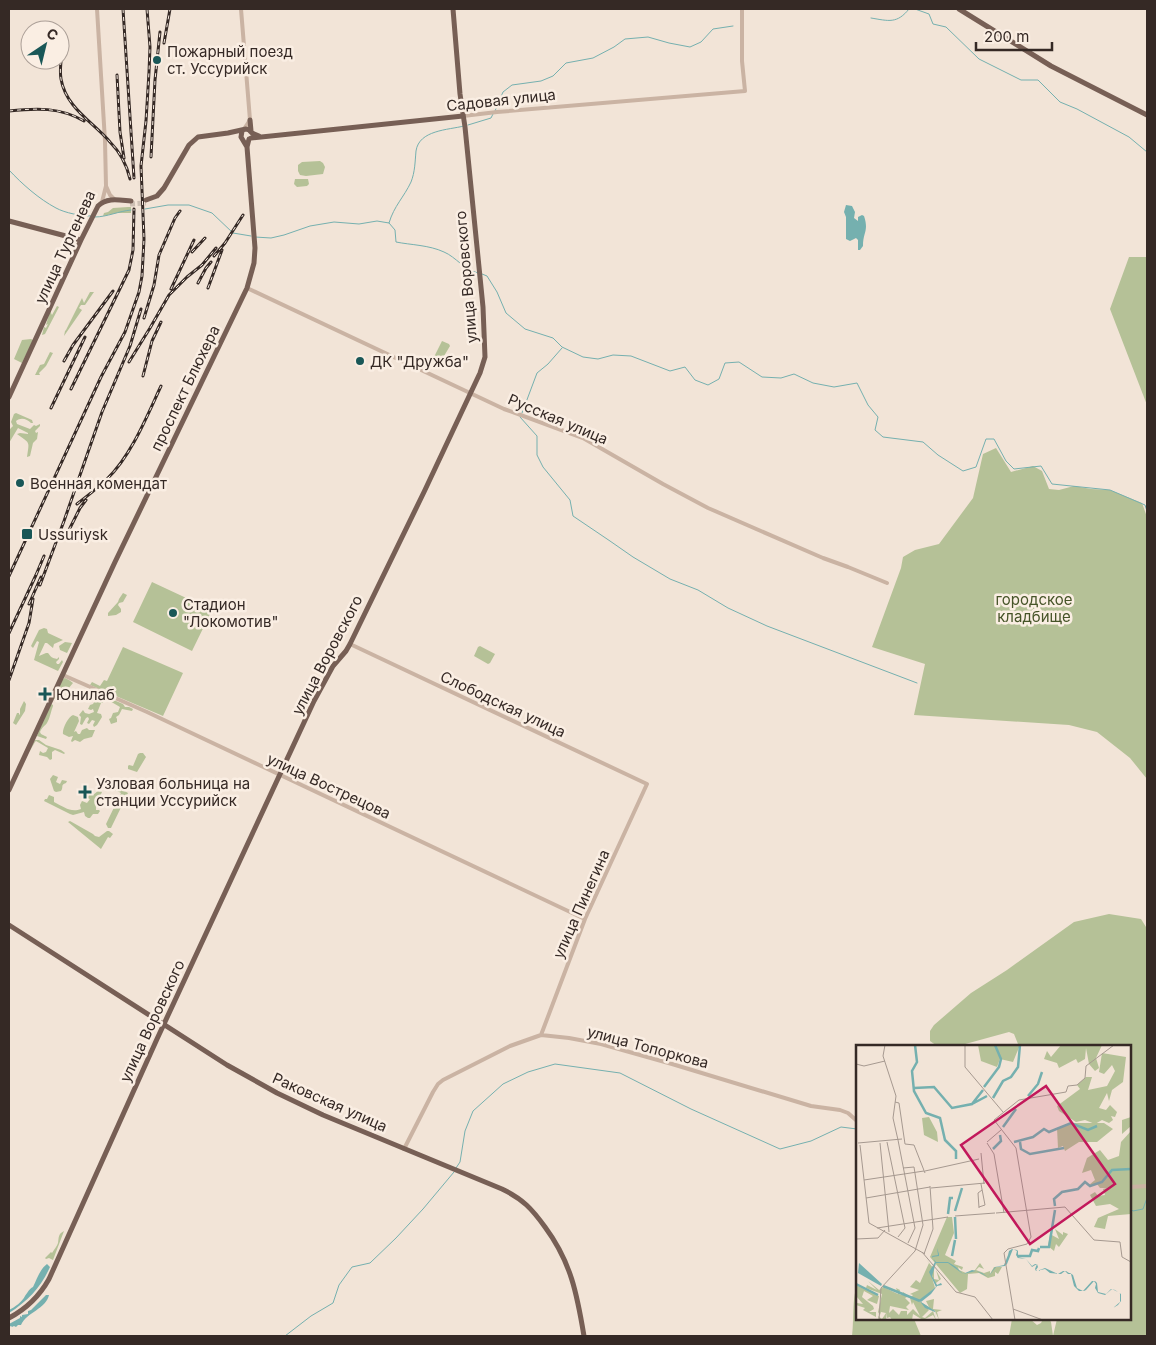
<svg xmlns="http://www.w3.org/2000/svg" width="1156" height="1345" viewBox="0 0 1156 1345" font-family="Inter,sans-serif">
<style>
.green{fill:#b5c197}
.water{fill:#75b0af}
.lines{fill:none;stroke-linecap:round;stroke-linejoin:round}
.stream{stroke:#75b0af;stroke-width:1}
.major-tunnel{stroke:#ccbfb3;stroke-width:5;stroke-dasharray:5 2.5;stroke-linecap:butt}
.minor{stroke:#cab3a3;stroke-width:4}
.major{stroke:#775f55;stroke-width:5}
.rail-casing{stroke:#352925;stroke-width:3}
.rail{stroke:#faeee3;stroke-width:1;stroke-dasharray:4;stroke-linecap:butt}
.poi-dot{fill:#195757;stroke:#faeee3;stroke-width:2}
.labels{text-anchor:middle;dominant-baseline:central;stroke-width:5;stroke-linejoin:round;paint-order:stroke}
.poi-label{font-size:15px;fill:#352925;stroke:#faeee3;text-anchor:start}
.street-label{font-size:15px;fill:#352925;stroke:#faeee3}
.park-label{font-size:15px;fill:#465428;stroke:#faeee3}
.inset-river{fill:none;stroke:#75b0af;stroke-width:2.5}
.inset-road{fill:none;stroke:#a69990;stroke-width:1}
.view{fill:#c2185b;fill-opacity:0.15;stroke:#c2185b;stroke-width:2.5}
.inset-edge{fill:none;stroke:#352925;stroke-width:2.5}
</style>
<rect width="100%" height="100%" fill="#f2e4d7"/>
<path class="green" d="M320,161L323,163L325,167L323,174L306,176L300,175L298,171V165L302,162Z
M295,179H308L309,184L307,186L297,187L294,184Z
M128,207H131V213H117L103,216L104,213L108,212L113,208Z
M1129,257H1147V405L1110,309Z
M90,292H94L85,305H81L79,308L82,310L64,336L65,331L66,330L82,298L84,303Z
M57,306L59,307L45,334L42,335L44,327L46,328L48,324L46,325L50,311L52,315Z
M31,339L33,340L22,363L14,359L22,340Z
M442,341L449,344L450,346L441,361L435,359L434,357Z
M50,352L53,353L46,366L39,373L40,375H35L40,365L44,364Z
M16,413L32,420L33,423H31C27,419 21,417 16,421L17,424L30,429L34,425L36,426L40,424V426L35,431L36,433L38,432L37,439L33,443L30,456L27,457C29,441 31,444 17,434L20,433L28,434V433L18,428L9,443V429H10L13,426L11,422L14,414Z
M996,448L1011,472L1033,466L1042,471L1049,489L1059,490L1074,486L1091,489L1110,490L1142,503L1147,517V779L1130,758L1097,732L1069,725L914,715L925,664L872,647L901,568L903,557L915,550L939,544L973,498L983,454Z
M152,582L212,610L192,651L133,622Z
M123,593L127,595L123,602L119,603L118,605L121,609V612L116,615L108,616V613L118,602L119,599Z
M44,628L47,629L48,633L63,640L54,644L53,648L47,643H45L39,656L46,653H48C51,657 52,658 57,659L59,657V659L56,662L57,664H59L62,660L63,662L58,671L34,660L39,642L37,641L33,648L31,646L39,630Z
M65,642L72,643L67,653L60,650L59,646Z
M480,646L495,654L490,663L488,664L474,656L478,647Z
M123,647L183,673L163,716L90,685L92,682L100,686L104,680L107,681Z
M65,678L69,680L73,683L68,689L62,687L56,698L54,699V697L62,679Z
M90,691L97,695L96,702L99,701L102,697H104L103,703H101L97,713L101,714L102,717L97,725L94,727L93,725L95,721L92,720L89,724L87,723L89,719L88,717L86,718L82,725L80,724L81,717L79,715L83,710L85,713L89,714L94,712L93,709L91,710L88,709L90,705L93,704L96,699L94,696L87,694Z
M109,698L123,704L125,707H129L133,709L132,711L122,709L119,715L116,717L117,719V722L111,724L109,719L111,718L113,713L118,712L120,707L108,700Z
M24,701L26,704L25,711L16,725L13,723L17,713H19V715L20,714V709Z
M51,704L53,705V706C51,711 50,718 47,723C45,726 42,727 40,732L41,734L47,737L46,739L37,736L38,733Z
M73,715L78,717L79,721L74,732L76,731L78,734H80L82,730L87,728L89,730H95L92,737L84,739L80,742L75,740L72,742L71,741L73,736L69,737L63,734C62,729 68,717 73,715Z
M35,740H39L46,745L61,750L65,753L64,754L55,750L52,752V759L50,760L47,757L39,755L40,751L43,753L46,752L48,748L36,741L35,742L28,754Z
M140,753H143L146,757L137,772L128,769V766L129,765L133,766L138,754Z
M53,775L58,777L56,782L60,784L62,780L67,781L66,783C60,785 64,787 61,791L56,792L54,791L50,779Z
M114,785L128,793L111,828H108L106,824L121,793L113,789Z
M98,791L102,792L96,805V810H99L100,811L98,814H93L90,818H88L85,816L84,812L73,815L70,814L44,801L45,799H47L49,795L54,797V802C64,807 71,813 81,809L80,805L82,801L87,803L90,799L87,798L90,794L93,795Z
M70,821L93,834L95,836L99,837L107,831H109L113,834L110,838L108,837L101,849L68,822Z
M1109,914L1141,919L1146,927L1147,925V1336H1009L1012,1319H1030L1037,1325L1041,1323L1043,1319H1049L1051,1322L1053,1336L1057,1319H1130V1046H1021L1018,1044L1014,1034L1009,1032L958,1046H937L930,1041V1031L934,1025L971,993L1007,970L1074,922Z
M64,1231L53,1260L49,1258L46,1259L45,1258L51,1252L52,1253C54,1250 57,1246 58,1243C59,1237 58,1234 64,1231Z
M857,1287V1319H914L921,1336H852C854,1324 852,1296 857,1287Z"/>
<path class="water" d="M846,205L852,206L855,212L854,218L858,221V217L862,215L864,216C869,231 863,232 863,246L860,250H858V240L856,238L850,241L846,239V217L844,212Z
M47,1264L50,1267C41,1287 28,1301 9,1313V1310C15,1307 22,1302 25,1296C28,1292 29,1289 33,1287C37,1279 40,1269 47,1264Z
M46,1295H49C46,1309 27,1312 21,1325H18L16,1327L14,1326L12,1327L11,1326L9,1327V1324L20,1318V1316L22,1317V1315L28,1314V1311L31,1310Z"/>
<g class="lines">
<path class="stream" d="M915,9L929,14L933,24L946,27L979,59L1021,80H1038L1060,102L1077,109L1129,137L1147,152
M871,18C889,21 897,24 909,9
M495,111L503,92L512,85L541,81L553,76L566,63L593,58L614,47L625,39L648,37L669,43L690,47L701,42L713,29L733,26
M468,125L491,118L493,114
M9,170C22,184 39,199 56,208C65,213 81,216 91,216
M145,209L168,205H189L212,213L233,233L251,236
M95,217C107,217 119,211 131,210
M389,223L395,230L396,242C411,245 429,245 444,252C456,257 464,270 478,273
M255,237L271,238L284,235L310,226L334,222L359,224L377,221L389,223C394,206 404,197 411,182C415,172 415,162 416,151C419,130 448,130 464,126
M482,274L487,276L497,292L506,313L525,329L553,338L562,347L583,357L598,359L613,355L631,356L670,371L685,367L695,380L708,385L719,379L725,363L739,362L762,377L781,378L794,374L813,383L834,387L857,383L868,405L878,417L875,430L883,437L923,442L938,455L963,471L976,467L986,439H994L1006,461L1014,469L1041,466L1052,484L1110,490L1145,505L1147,511
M522,413L537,373L548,364L562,348
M520,417L537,436V455L543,467L570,500L573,516L610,541L633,557L670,579L698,590L728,608L767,626L917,683
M456,1168L460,1162L465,1131L473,1111L503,1084L528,1072L555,1064L620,1073L691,1109L780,1149L811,1141L841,1127L857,1129
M1130,1208L1133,1211L1143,1209L1147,1198
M285,1336L311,1316L333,1303L339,1285L352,1267L370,1263L396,1238L423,1209L454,1172"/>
<path class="major-tunnel" d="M130,204L146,203"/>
<path class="minor" d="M97,9L105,141L106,186L102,202
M241,9L250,120L244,129
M463,116L497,112L745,91L742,61V9
M106,186L110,195L115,200
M247,288L504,409L583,438L663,484L708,508L823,558L848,567L887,583
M350,644L647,784L585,919L541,1035
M63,675L147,712L585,919
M404,1149L433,1092L438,1084L443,1080L510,1046L541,1035L569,1038L601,1044L672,1064L811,1106L840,1110L848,1113L857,1121
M1130,1187L1147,1186"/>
<path class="major" d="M959,9L1051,66L1147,115
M250,120L251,131
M242,131L241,137L247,147
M251,138L463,116
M146,200L157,196L164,188L189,145L198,137L228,133L246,129L249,130L252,133L259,136
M9,221L81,240
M9,397L81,240L98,206C107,197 119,200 131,201
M9,790L115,562L247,288L254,263L255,248L247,147L249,139
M9,925L227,1065L277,1093L323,1115L502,1189C523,1199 532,1209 545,1227C571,1262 577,1294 584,1336
M9,1318C26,1309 39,1297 49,1279L157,1039L314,701L333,666L346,651L350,644L424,492L480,373L485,357L483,307L465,127L460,94L453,9"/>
<g class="rail-casing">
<path id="rail" d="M123,9L134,178
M164,43L170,9
M63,45C62,56 59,68 61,79C66,108 93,122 110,142C120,152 127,166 130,179
M117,75L120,132L124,158
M9,111C36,108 60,107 84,121
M151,157L155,80L160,32
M192,252L205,238
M214,256L225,243L243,215
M198,283L206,268L211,262
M208,288L222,250
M171,289L194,240
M144,318L154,285L159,255L175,218L180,211
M64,361L73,345L113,291
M129,362L150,328L169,295L187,277L202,265L216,248
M143,376L152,341L161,322
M71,389L129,270L133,250L134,209
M51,408L85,337
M77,504C87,496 98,488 107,479C131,456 147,416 161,386
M69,530L80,508L86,500
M9,576L101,377L125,332L139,292L142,276L144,239L141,166L146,121L149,72L150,47L147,9
M40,585L64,521L102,412L130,346L141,309
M29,604L41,577
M9,633L36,575L44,556
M9,680L29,623L33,599"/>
</g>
<use href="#rail" class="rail"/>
</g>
<g class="poi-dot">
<circle cx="157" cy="60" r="5"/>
<circle cx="360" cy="361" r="5"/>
<circle cx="20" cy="483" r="5"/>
<rect x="21" y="528" width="12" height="12" rx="2.5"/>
<circle cx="173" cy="613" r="5"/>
<path d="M42.5 686.5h5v5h5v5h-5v5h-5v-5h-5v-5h5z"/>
<path d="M82.5 784.5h5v5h5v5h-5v5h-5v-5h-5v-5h5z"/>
</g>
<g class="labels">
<g class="poi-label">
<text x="167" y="51">Пожарный поезд<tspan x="167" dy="17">ст. Уссурийск</tspan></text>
<text x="370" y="361">ДК "Дружба"</text>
<text x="30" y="483">Военная комендат</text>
<text x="38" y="534">Ussuriysk</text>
<text x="183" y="604">Стадион<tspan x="183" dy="17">"Локомотив"</tspan></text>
<text x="56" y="694">Юнилаб</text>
<text x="96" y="783">Узловая больница на<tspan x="96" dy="17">станции Уссурийск</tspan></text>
</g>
<g class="street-label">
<text transform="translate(501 100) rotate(-6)">Садовая улица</text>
<text transform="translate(65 247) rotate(-65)">улица Тургенева</text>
<text transform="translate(466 277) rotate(-95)">улица Воровского</text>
<text transform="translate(185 388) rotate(-64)">проспект Блюхера</text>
<text transform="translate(558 419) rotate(23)">Русская улица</text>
<text transform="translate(327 655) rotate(-62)">улица Воровского</text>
<text transform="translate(503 704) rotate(25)">Слободская улица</text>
<text transform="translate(329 786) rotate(25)">улица Вострецова</text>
<text transform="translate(581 904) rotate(-66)">улица Пинегина</text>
<text transform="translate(152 1021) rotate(-65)">улица Воровского</text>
<text transform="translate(648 1047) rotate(15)">улица Топоркова</text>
<text transform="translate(330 1102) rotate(24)">Раковская улица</text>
</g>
<g class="park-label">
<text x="1034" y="599">городское<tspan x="1034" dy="17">кладбище</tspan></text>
</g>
</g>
<g transform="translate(856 1045)">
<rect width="275" height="275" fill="#f2e4d7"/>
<path d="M122,0H164L157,17L144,14L141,22L125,16ZM205,0H246L240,13L243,23L239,26L233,19L230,3L229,14L222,18L220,14L203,23L201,18L188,14L191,6L195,12ZM246,8L270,12L267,37L256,45L253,56L251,48L243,63L250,65L254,60L261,67L259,72L255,71L257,75L253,78L246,75L239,79L229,75L220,77L203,66L201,61L224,44L221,40L230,32H236L232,45L251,41L259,26L256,20L248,29L243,27ZM73,72L81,87L82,97L68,90L66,73ZM275,72V81L266,89V75ZM215,78H248L257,84L241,97H223L209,106L207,101L202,103L201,83ZM275,86V169L252,171L249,184L238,182L242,173L263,164L254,159L240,161L234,150L239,147L242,151L249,150L247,144L251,143H244L241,139L233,140L239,135L235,125L226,128L231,113L244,105L252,115L263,111L265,97ZM91,172H96L98,188L89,210L100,216L98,219L107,222L106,225L102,222L103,225L110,228L119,225L124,218L128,224L123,222L120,225L128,228L134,226V229L138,222H146L142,229L139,227V231L132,233L123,228L112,229L111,244L104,248L74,212ZM199,184L207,190V187L212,189L203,202L200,199L198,206L192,201L194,189L203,194ZM70,214L78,224V234L83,235L80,225L85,234L80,238L81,242L75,229L79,243L63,256L73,262L70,256L78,254L77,264L86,265L81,267L83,275L79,266L69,261L73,265L66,272L69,273L77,266L80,275L77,270L67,275L57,269L56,275H36L34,272L31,273V268L30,275H23L22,271L26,274L30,268L25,267L24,270L22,267L26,249L10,243L11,240L21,245L12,236L23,245L27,242L42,249L40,243L44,245L43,249L46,250L47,247L53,251L49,253L54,258L50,262L53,265L34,261L33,268L37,264L43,270L45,266H51V270L57,264L64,271L57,257L56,260L54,253L57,250L54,249L63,245L54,242L60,235L64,238L73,218ZM0,240L23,251L21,259L11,255L17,251L8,246L6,252L17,261L18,264L13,267H20V272L7,265L9,263L0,260L1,258L7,259L0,251Z" fill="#b5c197"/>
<path d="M81,203L83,209V211L76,212L80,217H92L100,222L107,229L116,225L120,226L126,228L132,232L139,222L148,220L152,210L153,206L156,204L161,205L162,206V212L170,214L176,221L179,219H181L182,222L180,225L181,226L189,223L202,229L207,226H210L213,228H214L217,230L221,243L227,246L236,236H239L241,238L242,247L250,249L255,244H256L259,245L265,249V256L262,260L257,263L264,257V248L256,244L249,250L242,248L239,243L240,239L238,236L230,245L228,246H223L218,241L215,229H212L209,226L205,229L194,228L189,224L180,226L179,224L181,219L176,222L170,214L162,213L160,210L161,206L157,204L151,219L149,221L140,222L132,232L120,226L107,229L92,218H80L76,231L81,240L85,238L86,240L81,241L75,249L65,257L79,266L80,275L79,267L69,263L63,255L80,242L73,227L79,217L76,211L82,210ZM3,218L26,239L25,241L2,228Z" fill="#75b0af"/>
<path class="inset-river" d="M59,0L61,17L56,26L58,46L70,68L84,73L89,95L100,106V114M128,42L143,22L145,14L139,0M58,43L78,42L96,63L116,59L127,45M172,51L182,39L186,27M137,53L147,36L155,32L162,22L164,0M116,59L131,51M147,82L160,64M158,97L177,92L188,84L193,87L215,78L232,85L241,81M164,97L165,104L174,109L208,103M137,104L145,96L144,90M199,161L198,154L206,147L222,144L229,137L234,141L246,137L256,125L275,124M99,166L106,143M92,169L94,153H97M99,172L100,194M184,202H193L199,165M96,211L99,195M161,211H174L176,205L182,206L183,203M0,239L22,250M27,241L64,256"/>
<path class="inset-road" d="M29,0L27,11L40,51L37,73L42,95M109,0V22L147,67M0,19L8,21L29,16M39,57L43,58L49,99L58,100L69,128M42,95L59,183L52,198M31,97L49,183L42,192M131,97L145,85M2,98L46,94M24,98L33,187M131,98L138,109L148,168M4,100L13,178L69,209M125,108L128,139M69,126L123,114M8,135L68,126M75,143L129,138M10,153L74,142M123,162L129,160L125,139M123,163L122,148L126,145M140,168L209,162L238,195L264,197L266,212L275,217M99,171L139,168M21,183L92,172M0,194L22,193L29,185M66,207L100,247L119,252L137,275M68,209L77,184L74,141M157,264L187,275M23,275L25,243L59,206L67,180L58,122L47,123M159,275L148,208L152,204L171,199L175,192L160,103L138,75L163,55L210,47L212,41L221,40L229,33L230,21L258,0"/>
<path class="view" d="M190,41L259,139L174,199L105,100Z"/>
<rect width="275" height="275" class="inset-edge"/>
</g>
<rect width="1156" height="1345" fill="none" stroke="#352925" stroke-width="20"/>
<g transform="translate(45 45) rotate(35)"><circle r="24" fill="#faeee3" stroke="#ab9f97"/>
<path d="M0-4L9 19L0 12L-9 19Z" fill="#195757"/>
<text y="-8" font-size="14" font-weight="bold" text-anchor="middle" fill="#352925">С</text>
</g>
<path d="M976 42v8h76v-8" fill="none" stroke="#352925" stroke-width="2.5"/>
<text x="984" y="42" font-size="15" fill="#352925" stroke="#faeee3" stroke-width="4" paint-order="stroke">200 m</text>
</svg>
